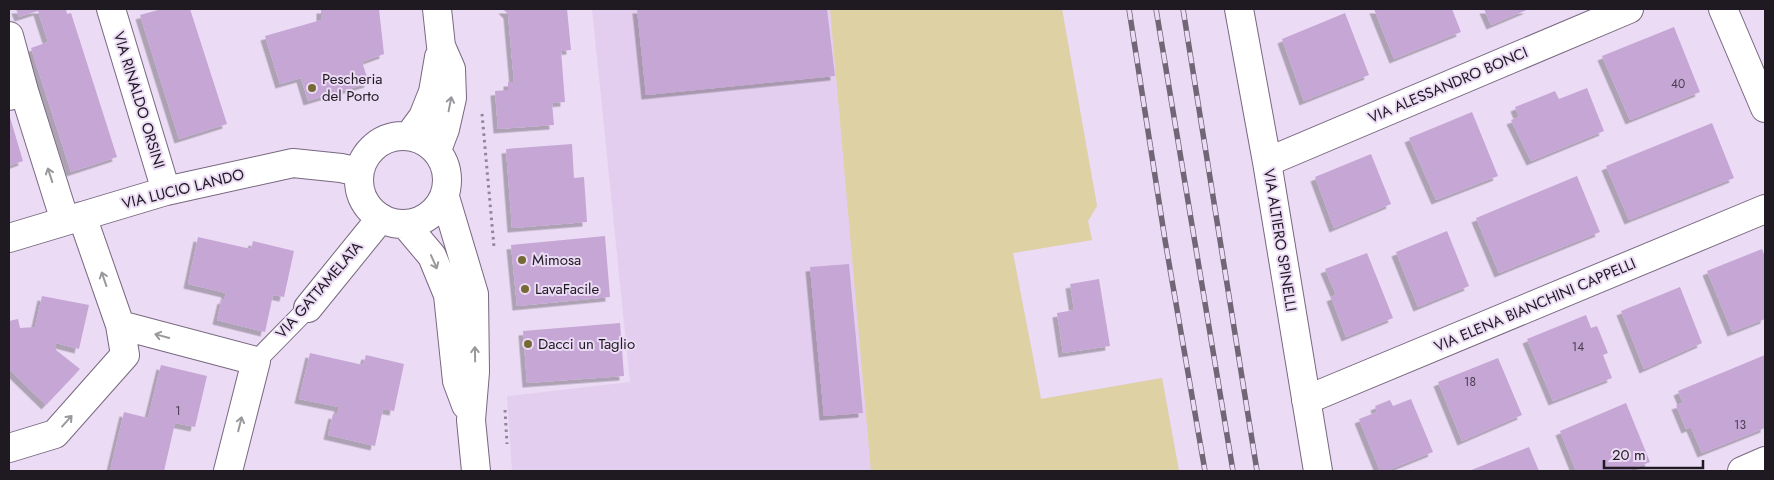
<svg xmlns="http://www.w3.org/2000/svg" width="1774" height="480" viewBox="0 0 1774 480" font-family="Jost,sans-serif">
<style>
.built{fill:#e4ceef}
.green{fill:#ded1a3}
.building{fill:#c5a6d5;filter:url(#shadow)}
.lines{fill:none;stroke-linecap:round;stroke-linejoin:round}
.service-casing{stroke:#77687f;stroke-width:21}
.pedestrian-casing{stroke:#77687f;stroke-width:30}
.minor-casing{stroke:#77687f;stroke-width:30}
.tertiary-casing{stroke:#77687f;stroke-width:30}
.path{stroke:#908497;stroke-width:3;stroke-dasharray:2.5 4;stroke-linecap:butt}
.service{stroke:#fff;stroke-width:19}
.pedestrian{stroke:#fff;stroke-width:28}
.minor{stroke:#fff;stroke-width:28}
.tertiary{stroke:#fff;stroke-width:28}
.rail-casing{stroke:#716676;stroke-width:5.5}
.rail{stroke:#ecdbf5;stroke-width:4;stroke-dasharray:11;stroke-linecap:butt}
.oneway{stroke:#9a989c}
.poi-dot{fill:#776936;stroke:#ecdbf5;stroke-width:2}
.labels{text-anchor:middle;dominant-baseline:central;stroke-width:4;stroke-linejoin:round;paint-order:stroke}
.number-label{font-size:12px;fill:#483c4f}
.poi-label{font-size:15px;fill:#1f1922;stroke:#ecdbf5;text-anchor:start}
.street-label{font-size:15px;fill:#1f1922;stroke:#ecdbf5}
</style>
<defs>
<filter id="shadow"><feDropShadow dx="-4.5" dy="4.5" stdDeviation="0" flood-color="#0004"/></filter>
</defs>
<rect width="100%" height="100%" fill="#ecdbf5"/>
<path class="built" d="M592,9H1062L1097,206L1088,221L1092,240L1013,253L1041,399L1162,378L1179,471H512L507,396L630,382Z"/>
<path class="green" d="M830,9H1062L1097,206L1088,221L1092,240L1013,253L1041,399L1162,378L1179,471H871Z"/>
<path class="building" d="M16,9H66L67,14L71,13L117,157L71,172L31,48L48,42L38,11L19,17Z
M157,9H190L227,124L179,139L140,15L158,10Z
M321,9H379L384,54L362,62L369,83L308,101L301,78L280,84L265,36L321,20Z
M503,9H567L571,50L561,51L565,102L552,103L554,125L498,129L495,91L508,90V82H514L508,14Z
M637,9H827L835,76L646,95Z
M1374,9H1452L1461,32L1394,59Z
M1484,9H1529L1491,25Z
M1345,13L1369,75L1304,101L1282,39Z
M1674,27L1700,92L1630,120L1602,56Z
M1587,88L1604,131L1531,161L1511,120L1519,117L1515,107L1555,91L1559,99Z
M1472,112L1498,176L1436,200L1409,138Z
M9,114L23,161L9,166Z
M1712,123L1734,178L1629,220L1606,166Z
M572,144L574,178L584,177L587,222L512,228L506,149Z
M1371,154L1391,204L1334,228L1315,177Z
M1577,176L1600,232L1499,273L1476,218Z
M1447,231L1469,286L1418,307L1396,252Z
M605,236L610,297L517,306L511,245Z
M198,237L251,249L253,241L294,251L284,297L273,295L265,332L217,320L222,299L224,300L226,293L188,284Z
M1762,249L1765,257V319L1732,332L1707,271Z
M1367,253L1393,318L1346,337L1331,297L1336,295L1325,269Z
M849,264L863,413L824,416L810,267Z
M1099,279L1110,346L1063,353L1057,313L1074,310L1070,284Z
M1680,287L1702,343L1644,369L1621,311Z
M42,296L89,305L79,349L56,343V350L80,369L46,405L9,369V321L18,319L20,328L35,327Z
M1586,315L1591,328L1597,326L1608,353L1603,355L1612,378L1553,401L1527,339Z
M620,323L624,376L527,383L523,331Z
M310,353L363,365L366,355L404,364L394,411L383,409L375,446L328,435L333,414L337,415L339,407L299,399Z
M1765,355V428L1702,453L1691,427L1686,429L1676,405L1683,403L1678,391Z
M1498,358L1522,415L1462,441L1438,382Z
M161,365L207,376L195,427L175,423L164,471H110L124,412L148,418Z
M1411,399L1433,452L1386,471H1380L1359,419L1377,412L1375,406L1390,400L1393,406Z
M1626,403L1650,462L1627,471H1576L1560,431Z
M1529,447L1539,471H1469Z"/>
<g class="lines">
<g class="service-casing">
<path id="service" d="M256,361L308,308"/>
</g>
<g class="pedestrian-casing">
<path id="pedestrian" d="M308,308L381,218"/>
</g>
<g class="minor-casing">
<path id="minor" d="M111,9L166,191
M1239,9L1267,162L1318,471
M1723,9L1765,108
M9,36L24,91L9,96
M24,91L65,221
M1267,162L1629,9
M9,238L166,191L293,163L341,168L359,172
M120,325L256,361L228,471
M1306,400L1765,209
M9,448L55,434L125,355L120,325L82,216
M1742,471L1765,461"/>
</g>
<g class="tertiary-casing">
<path id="tertiary" d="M437,9L441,46L451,69L452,98L445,129L437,150
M359 180a44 44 0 1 1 88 0a44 44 0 1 1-88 0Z
M409,136L423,117L433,92L439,57
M445,197L474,294L475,372L471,420L476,471
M405,224L432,256L448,295L457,381L466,405"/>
</g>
<path class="path" d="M482,114L494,247
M505,410L507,444"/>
<use href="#service" class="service"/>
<use href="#pedestrian" class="pedestrian"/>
<use href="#minor" class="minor"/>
<use href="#tertiary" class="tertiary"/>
<g class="rail-casing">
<path id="rail" d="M1129,9L1165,240L1205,471
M1156,9L1233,471
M1183,9L1257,471"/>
</g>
<use href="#rail" class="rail"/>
</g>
<defs><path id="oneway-shaft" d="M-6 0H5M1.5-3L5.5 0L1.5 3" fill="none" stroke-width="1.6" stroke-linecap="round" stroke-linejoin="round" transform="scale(1.25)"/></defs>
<g class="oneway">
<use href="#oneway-shaft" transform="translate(450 104) rotate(-79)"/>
<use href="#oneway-shaft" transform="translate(50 175) rotate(-108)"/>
<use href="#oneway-shaft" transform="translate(434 262) rotate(66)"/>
<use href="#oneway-shaft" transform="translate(104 279) rotate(-109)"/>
<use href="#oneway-shaft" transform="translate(162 336) rotate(-165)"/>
<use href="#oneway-shaft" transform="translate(475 354) rotate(-91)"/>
<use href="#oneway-shaft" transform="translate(67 421) rotate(-48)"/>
<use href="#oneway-shaft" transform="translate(240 424) rotate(-76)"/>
</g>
<g class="poi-dot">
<circle cx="312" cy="88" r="5"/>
<circle cx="522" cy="260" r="5"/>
<circle cx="525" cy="289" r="5"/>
<circle cx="528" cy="344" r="5"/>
</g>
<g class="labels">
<g class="number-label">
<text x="1678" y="84">40</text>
<text x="1578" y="347">14</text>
<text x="1470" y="382">18</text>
<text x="178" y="411">1</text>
<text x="1740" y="425">13</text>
</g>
<g class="poi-label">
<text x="322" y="79">Pescheria<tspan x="322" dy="17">del Porto</tspan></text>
<text x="532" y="260">Mimosa</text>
<text x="535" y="289">LavaFacile</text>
<text x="538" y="344">Dacci un Taglio</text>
</g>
<g class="street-label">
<text transform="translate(1448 85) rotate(-23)">VIA ALESSANDRO BONCI</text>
<text transform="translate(139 100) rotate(73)">VIA RINALDO ORSINI</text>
<text transform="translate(183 189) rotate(-14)">VIA LUCIO LANDO</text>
<text transform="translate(1280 240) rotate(81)">VIA ALTIERO SPINELLI</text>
<text transform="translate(319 290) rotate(-49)">VIA GATTAMELATA</text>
<text transform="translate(1535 305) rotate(-23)">VIA ELENA BIANCHINI CAPPELLI</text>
</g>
</g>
<rect width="1774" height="480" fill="none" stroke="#1f1922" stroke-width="20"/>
<path d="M1604 460v8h99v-8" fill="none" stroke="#1f1922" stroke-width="2.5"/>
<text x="1612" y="460" font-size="15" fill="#1f1922" stroke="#ecdbf5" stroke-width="4" paint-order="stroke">20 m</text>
</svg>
